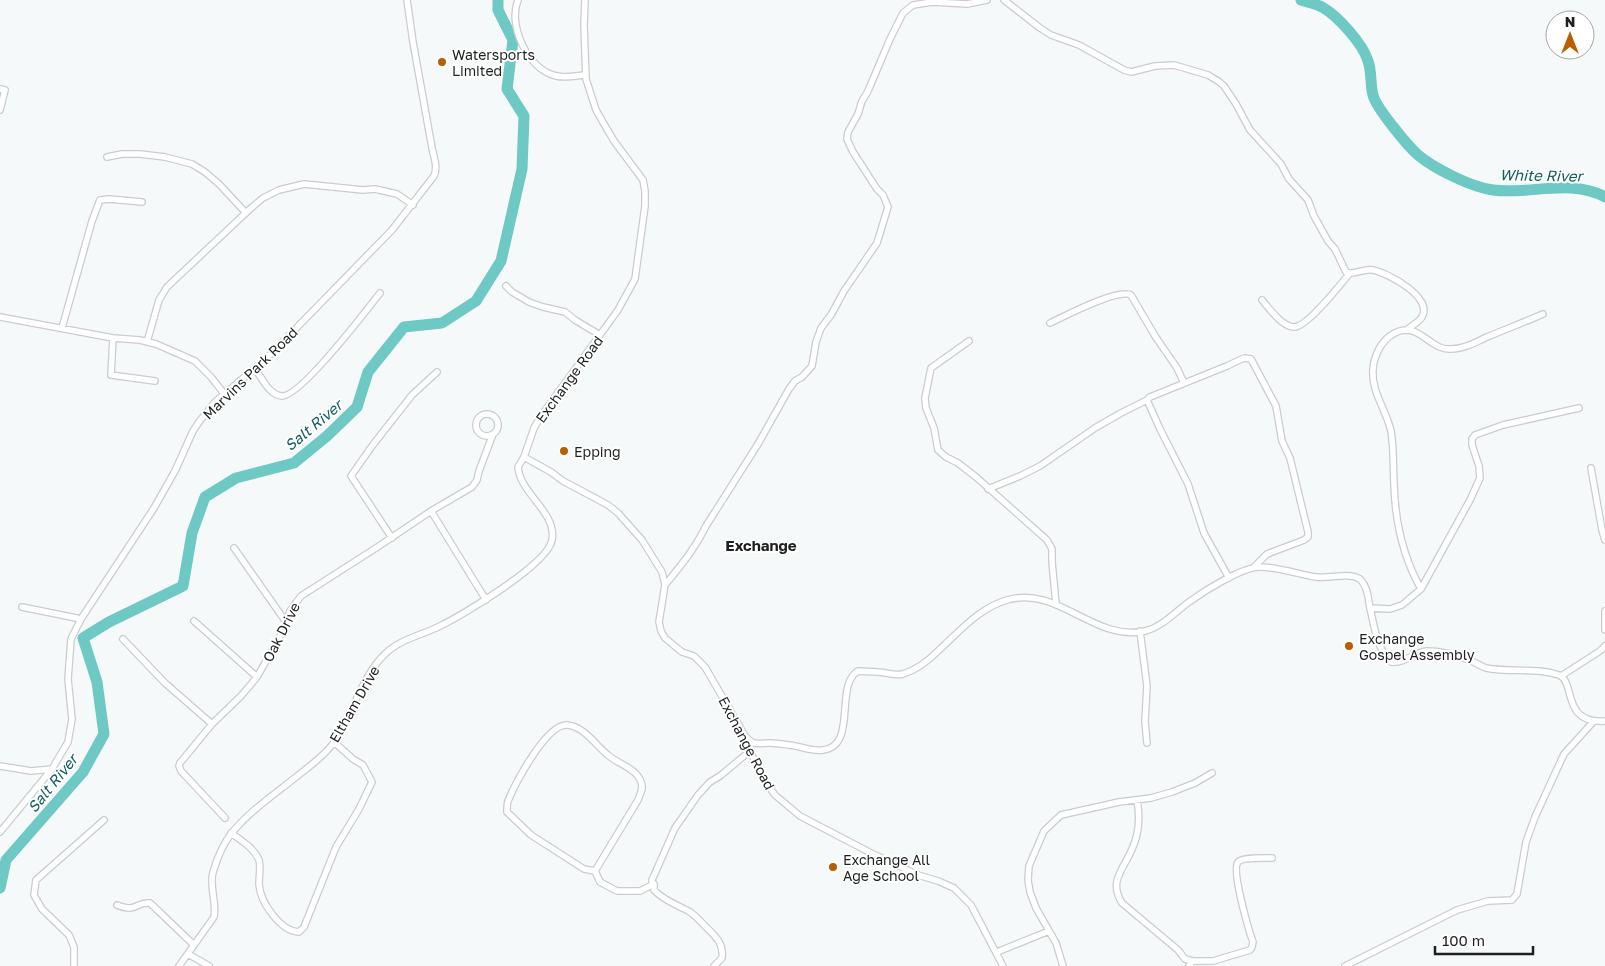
<svg xmlns="http://www.w3.org/2000/svg" width="1605" height="966" viewBox="0 0 1605 966" font-family="'Golos Text',sans-serif">
<style>
.lines{fill:none;stroke-linecap:round;stroke-linejoin:round}
.river{stroke:#6ec9c5;stroke-width:11}
.minor-casing{stroke:#c9cdcd;stroke-width:8}
.minor{stroke:#fff;stroke-width:5.5}
.poi-dot{fill:#b95e00;stroke:#fff;stroke-width:2}
.labels{text-anchor:middle;dominant-baseline:central;stroke-width:4;stroke-linejoin:round;paint-order:stroke}
.poi-label{font-size:14px;fill:#1f2020;stroke:#fff;text-anchor:start}
.street-label{font-size:14px;fill:#1f2020;stroke:#fff}
.water-label{font-size:15px;font-style:italic;fill:#115f5d;stroke:#fff}
.neighbourhood-label{font-size:15px;font-weight:bold;fill:#1f2020;stroke:#fff}
</style>
<rect width="100%" height="100%" fill="#f5f9f9"/>
<g class="lines">
<path class="river" d="M1301,0C1307,2 1316,4 1322,7C1338,16 1363,44 1368,61C1372,72 1370,84 1373,95C1376,108 1408,146 1418,155C1435,169 1471,187 1493,190C1530,195 1571,178 1605,197
M0,888L6,860L83,772L104,734L97,682L83,638L109,622L183,586L192,533L205,497L236,478L294,463L327,436L357,407L368,372L404,327L442,323L476,301L501,261L522,169L524,116L507,89L513,40L498,10V0"/>
<g class="minor-casing">
<path id="minor" d="M518,0C508,24 526,64 550,74C561,79 573,76 585,75
M585,0L584,25L586,79L596,110L604,124L614,141L643,180L645,191V206L635,279L618,310L541,416L534,428L524,457L551,472L563,481L608,505L618,513L642,540L662,572L665,585L659,622L661,631L665,638L671,643L682,652L694,656L705,667L745,736L750,751L765,781L775,795L800,816L871,853L918,875L938,881L954,888L971,905L1003,966
M1004,0L1040,28L1051,35L1079,45L1124,70L1131,72L1155,66L1174,65L1208,75L1218,81L1224,86L1236,104L1250,130L1281,164L1289,179L1308,200L1314,216L1328,241L1335,249L1346,272C1355,276 1363,268 1373,270C1388,273 1433,297 1422,317C1419,322 1411,326 1407,330
M0,89L5,90L0,110
M107,157L122,154H140L165,157L192,164L205,172L219,184L246,213
M506,286L512,292L529,302L543,307L565,312L575,320L600,335
M1262,300C1269,308 1282,327 1294,327C1307,327 1340,285 1349,274
M0,317L113,338L140,340L156,344L195,361L211,377L225,395
M1050,323C1065,316 1118,288 1131,295L1155,336L1177,368L1184,383
M62,328L92,221L100,200L109,199L142,202
M113,338L111,375L155,381
M969,341L931,368L925,398L926,408L934,428L938,450L946,457L958,463L976,477L1047,540L1052,549V562L1056,604
M147,342L159,300L167,287L251,208L263,198L279,190L304,184L363,190L375,189L397,194L413,205
M255,369C262,378 269,395 282,396C300,397 366,311 380,293
M1147,400L1160,429L1188,484L1204,533L1229,578
M476 425a11 11 0 1 1 22 0a11 11 0 1 1-22 0Z
M1591,468L1602,530L1605,540
M988,489L1020,476L1040,466L1095,428L1121,413L1147,400L1150,397L1227,366L1244,358L1251,359L1276,406L1282,441L1290,458L1308,532V537L1304,540L1267,554L1254,567
M431,511L486,600
M392,538L351,476L372,446L412,395L437,372
M234,548L286,622
M665,585C681,565 695,549 706,526L758,444L789,389L795,381L802,377L812,366L816,342L821,328L831,315L844,291L877,243L888,207L883,195L877,189L853,152L847,139L848,132L858,114L862,101L868,91L890,39L903,13L913,5L932,2L967,4L987,0
M1421,589C1403,557 1395,520 1394,484C1393,466 1394,448 1391,431C1386,409 1371,392 1373,369C1374,356 1381,341 1393,334C1419,319 1429,351 1451,349C1464,349 1476,342 1487,337C1506,329 1525,322 1543,314
M22,607L81,619
M1370,608L1390,609L1402,605L1421,589L1470,500L1480,478L1479,466L1472,445V439L1475,435L1503,425L1579,408
M1605,611V630
M194,621L257,677
M1140,631L1147,686L1145,721L1147,743
M123,639L165,683L212,724
M1561,676L1600,651L1605,646
M745,736C747,738 751,742 754,743C758,744 765,743 769,743C776,743 782,744 789,745C801,746 811,752 823,750C858,746 834,685 858,671C864,672 871,671 877,672C885,672 895,676 903,674C917,670 928,661 938,651C959,632 979,608 1007,600C1059,585 1093,642 1145,631C1162,627 1175,612 1189,602C1204,591 1242,567 1260,567C1279,567 1297,574 1316,577C1330,579 1347,572 1360,579C1368,587 1368,598 1370,608C1374,625 1377,650 1391,662C1404,664 1414,652 1427,651C1441,651 1456,655 1469,660C1475,662 1480,666 1486,668C1510,673 1535,667 1559,675C1576,682 1561,724 1605,721
M0,766L31,771L52,769
M1137,800C1140,816 1139,834 1132,849C1124,869 1108,881 1122,903L1178,950L1185,959L1193,961L1189,966
M225,818L181,771L179,766L180,763L212,724L241,696L257,677L283,631L290,611L301,596L376,548L431,511L472,487L477,480L479,471L493,434
M0,832L52,769L68,742L72,719L68,679L71,639L81,619L154,508L175,471L193,431L199,422L215,402L268,357L392,230L434,176C438,167 434,158 432,148L413,42L407,0
M231,833C242,841 254,848 259,860C261,867 259,876 259,884C260,902 280,931 299,932L304,927L336,847L359,809L372,782L363,765L353,759L334,742
M595,871L638,800C640,794 644,788 641,782C637,769 619,764 609,756C596,746 584,726 567,725C546,724 515,784 508,801C507,804 507,809 507,812L531,835L584,869L595,871L600,882L617,891H640L654,884
M117,905C137,913 135,902 150,903L194,945
M997,952L1049,931
M188,954L209,966
M1193,961H1213L1250,950L1252,947L1253,942C1249,931 1231,870 1238,862C1242,857 1265,858 1272,858
M74,966V947L69,935L42,909L34,895L36,880L104,820
M179,966L214,917C217,902 209,887 213,872C217,859 222,845 231,834C247,813 275,794 296,777C310,766 325,755 335,741C353,714 362,675 386,653C401,639 422,635 440,626C463,615 548,564 552,540C557,512 520,494 518,467L524,457
M714,966L722,958C724,943 715,936 705,926C700,921 696,916 690,912C678,905 664,901 654,890V884L652,883V880L675,828L698,795L710,782L720,776L750,751
M1063,966L1056,943L1036,908L1030,892L1028,880L1029,866L1044,831L1061,815L1119,802L1151,798L1172,792L1195,783L1212,773
M1345,966L1457,910L1488,901L1512,900L1517,894L1526,842L1535,817L1564,754L1594,721"/>
</g>
<use href="#minor" class="minor"/>
</g>
<g class="poi-dot">
<circle cx="442" cy="62" r="5"/>
<circle cx="564" cy="451" r="5"/>
<circle cx="1349" cy="646" r="5"/>
<circle cx="833" cy="867" r="5"/>
</g>
<g class="labels">
<g class="poi-label">
<text x="452" y="54">Watersports<tspan x="452" dy="16">Limited</tspan></text>
<text x="574" y="451">Epping</text>
<text x="1359" y="638">Exchange<tspan x="1359" dy="16">Gospel Assembly</tspan></text>
<text x="843" y="859">Exchange All<tspan x="843" dy="16">Age School</tspan></text>
</g>
<g class="street-label">
<text transform="translate(250 373) rotate(-44)">Marvins Park Road</text>
<text transform="translate(569 379) rotate(-54)">Exchange Road</text>
<text transform="translate(281 632) rotate(-63)">Oak Drive</text>
<text transform="translate(354 704) rotate(-60)">Eltham Drive</text>
<text transform="translate(747 743) rotate(62)">Exchange Road</text>
</g>
<g class="water-label">
<text transform="translate(1541 175) rotate(1)">White River</text>
<text transform="translate(313 425) rotate(-40)">Salt River</text>
<text transform="translate(52 783) rotate(-51)">Salt River</text>
</g>
<g class="neighbourhood-label">
<text x="761" y="545">Exchange</text>
</g>
</g>
<g transform="translate(1570 35)"><circle r="24" fill="#ffffff" stroke="#a5a6a6"/>
<path d="M0-4L9 19L0 12L-9 19Z" fill="#b95e00"/>
<text y="-8" font-size="14" font-weight="bold" text-anchor="middle" fill="#1f2020">N</text>
</g>
<path d="M1435 946v8h98v-8" fill="none" stroke="#1f2020" stroke-width="2.5"/>
<text x="1442" y="946" font-size="15" fill="#1f2020" stroke="#ffffff" stroke-width="4" paint-order="stroke">100 m</text>
</svg>
